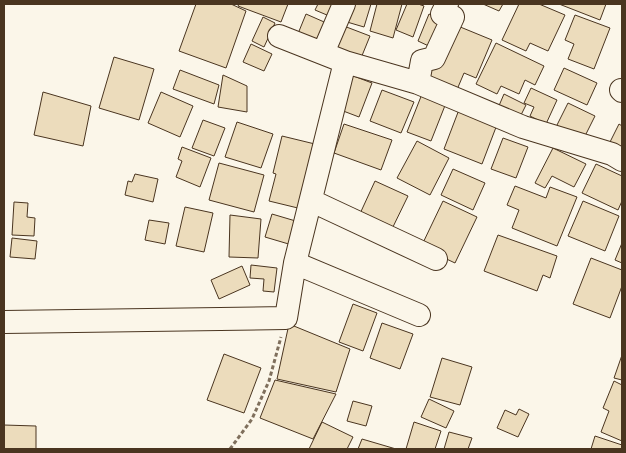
<svg xmlns="http://www.w3.org/2000/svg" width="626" height="453" viewBox="0 0 626 453" font-family="Cabin,sans-serif">
<style>
.building{fill:#ecdcbc;stroke:#4a3520}
.lines{fill:none;stroke-linecap:round;stroke-linejoin:round}
.minor-casing{stroke:#4a3520;stroke-width:24}
.path{stroke:#7f6f5c;stroke-width:3;stroke-dasharray:4 2.5;stroke-linecap:butt}
.minor{stroke:#fbf6e9;stroke-width:22}
</style>
<rect width="100%" height="100%" fill="#fbf6e9"/>
<path class="building" d="M196,4H231L246,11L226,68L179,51Z
M239,4H288L281,22L238,6Z
M318,4H341L334,18L315,10Z
M353,4H371L364,27L347,22Z
M377,4H402L393,38L370,31Z
M407,4H418L424,6L413,37L396,30Z
M483,4H503L499,11Z
M519,4H539L565,15L548,51L530,43L526,51L502,40Z
M559,4H606L600,20Z
M306,14L331,25L319,51L295,41Z
M429,14L445,21L433,48L418,41Z
M575,15L610,28L594,69L568,59L574,44L565,40Z
M263,17L275,23L264,47L252,41Z
M336,23L370,36L359,63L325,50Z
M453,24L492,40L476,78L464,73L456,92L421,77Z
M496,43L544,66L535,85L525,80L519,94L501,86L497,94L476,84Z
M251,44L272,54L264,71L243,62Z
M114,57L154,69L139,120L99,108Z
M564,68L597,83L587,105L554,90Z
M180,70L219,85L214,104L173,89Z
M223,75L247,86V112L218,107Z
M351,75L372,83L359,117L338,109Z
M531,88L557,100L546,124L530,116L534,107L524,103Z
M382,90L414,102L401,133L370,121Z
M43,92L91,106L83,146L34,135Z
M161,92L193,106L180,137L148,123Z
M422,94L446,103L431,141L407,132Z
M504,94L526,105L519,119L498,108Z
M568,103L595,116L582,142L555,129Z
M460,107L498,122L482,164L444,149Z
M203,120L225,128L214,156L192,148Z
M237,122L273,134L261,168L225,157Z
M344,124L392,140L381,170L334,153Z
M619,124L622,126V148L610,142Z
M282,136L319,145L302,209L269,201L276,174L273,173Z
M503,138L528,147L516,178L491,169Z
M417,141L449,158L430,195L397,178Z
M182,147L211,158L200,187L176,177L182,161L178,159Z
M553,148L586,164L574,187L552,176L545,188L535,183Z
M219,163L264,175L254,212L209,200Z
M596,164L622,176V201L618,210L582,193Z
M453,169L485,183L473,210L441,195Z
M135,174L158,179L153,202L125,195L128,181L132,182Z
M375,181L408,196L390,233L358,218Z
M515,186L546,198L550,187L577,197L557,246L512,228L519,210L507,205Z
M443,201L477,217L455,263L421,247Z
M583,201L619,216L605,251L568,236Z
M14,202L28,203L27,217L35,218L34,236L12,235Z
M185,207L213,213L204,252L176,246Z
M272,214L299,222L292,245L265,237Z
M230,215L261,219L258,258L229,257Z
M149,220L169,223L165,244L145,240Z
M498,235L557,256L550,278L543,275L537,291L484,271Z
M12,238L37,241L35,259L10,257Z
M622,243V263L615,260Z
M591,258L622,270V286L610,318L573,304Z
M251,265L277,268L274,292L263,291L264,279L250,278Z
M242,266L250,285L219,299L211,280Z
M353,304L377,313L363,351L339,342Z
M382,323L413,334L400,369L370,358Z
M289,324L350,349L336,392L277,379Z
M224,354L261,368L244,413L207,400Z
M622,355V380L614,378Z
M442,358L472,367L460,405L430,397Z
M275,380L336,394L313,439L260,418Z
M614,381L622,385V441L601,432L609,411L603,408Z
M429,399L454,411L446,428L421,417Z
M353,401L372,406L366,426L347,421Z
M519,409L529,414L518,437L497,428L505,410L516,415Z
M322,422L353,437L347,449H309Z
M414,422L441,431L435,449H406Z
M4,425L36,426V449H4Z
M449,432L472,438L468,449H444Z
M595,436L622,445V449H591Z
M362,439L396,449H358Z"/>
<g class="lines">
<g class="minor-casing">
<path id="minor" d="M279,36L345,62
M323,53L344,4
M418,83L422,61L434,58L453,17L442,14L447,4
M621,90L622,91
M312,201L436,259
M295,263L419,315
M4,322L286,318L295,263L345,62L418,83L523,127L612,154L622,160"/>
</g>
<path class="path" d="M230,449L252,419L269,381L281,337"/>
<use href="#minor" class="minor"/>
</g>
<rect width="626" height="453" fill="none" stroke="#4a3520" stroke-width="10"/>
</svg>
